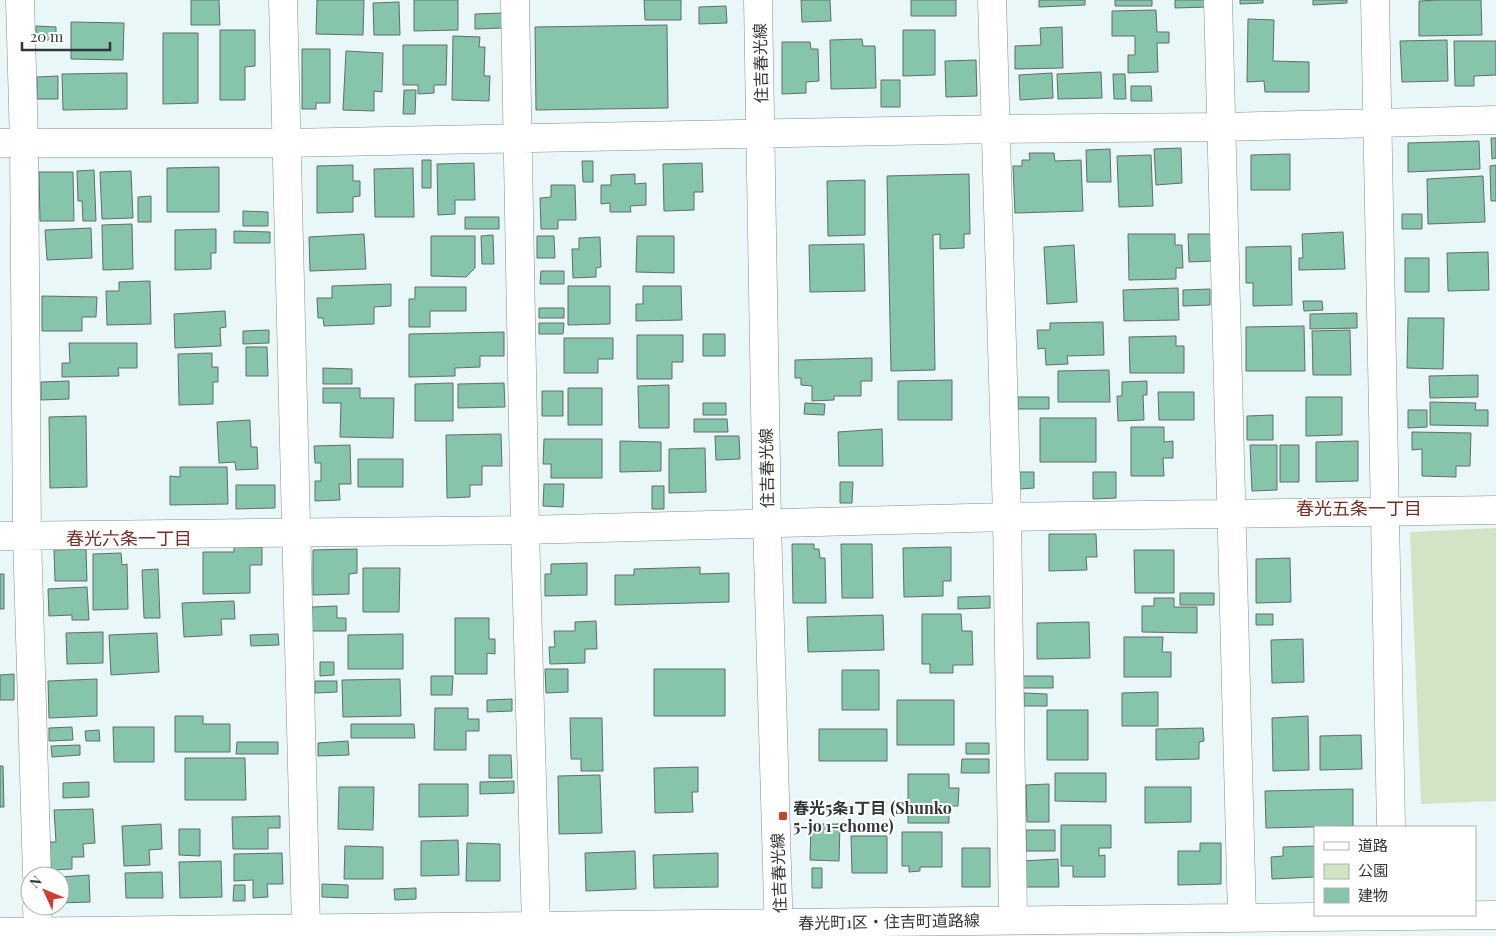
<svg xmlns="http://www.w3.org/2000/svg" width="1496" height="936" viewBox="0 0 1496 936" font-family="'Playfair Display','Noto Sans JP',serif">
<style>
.green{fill:#d1e4c5}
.building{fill:#86c4ac;stroke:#626d68}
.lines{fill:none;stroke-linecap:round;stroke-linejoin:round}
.minor-casing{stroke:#839091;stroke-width:29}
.minor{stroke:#fff;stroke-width:28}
.poi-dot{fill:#cc402f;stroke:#fff;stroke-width:2}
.labels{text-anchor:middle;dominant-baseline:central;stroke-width:4;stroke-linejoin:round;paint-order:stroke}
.street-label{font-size:16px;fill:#313637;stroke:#fff}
.poi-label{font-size:16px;font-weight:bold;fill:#313637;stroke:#fff;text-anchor:start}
.neighbourhood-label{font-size:18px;fill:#753026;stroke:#fff}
</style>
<rect width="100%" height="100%" fill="#e9f7f8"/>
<path class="green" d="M1496,528V801L1421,804L1410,532Z"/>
<path class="building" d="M191,0H219L220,25H191Z
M317,0H364L363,35L316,34Z
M414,0H458V30L414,31Z
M644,0H681V20H645Z
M801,0H830L831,21L802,22Z
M911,0H956V16H911Z
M1039,0H1085V5L1039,7Z
M1115,0H1152V6H1115Z
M1175,0H1207L1208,7L1175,8Z
M1240,0H1263V3L1240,4Z
M1313,0H1347V3L1313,5Z
M1440,0H1481L1482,35L1419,36V1Z
M399,2L400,35H374L373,3Z
M726,6L727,23L699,24V7Z
M1156,10L1157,32H1169V43H1157L1158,72L1128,73V55H1135V36H1112V11Z
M503,13V28L475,29V14Z
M1248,19L1274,20L1273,61L1309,62V92H1265L1264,81L1247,82Z
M71,22L124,23L123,60L71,59Z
M667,25L668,108L536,110L535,27Z
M36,26L56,27V40H36Z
M1062,27L1063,68L1015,69V46L1041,45L1040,28Z
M220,30H255V66L245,67V100H220Z
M903,30H935V75L903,76Z
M163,33H198V103L163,104Z
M453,36L480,37L479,47H485L484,76H490L489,101L452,100Z
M862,39L863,46H875L876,88L831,89L830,40Z
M1447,40L1448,81L1402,82L1400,41Z
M1454,41H1496V75L1474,76V86H1455Z
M782,42H810L811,49H818L819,81L806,82V93L782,94Z
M403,45H447L446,85H434V93L418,94V85H403Z
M302,49H330V103H316V109H302Z
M346,51L383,53L382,92L374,91V111L343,110Z
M976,60L977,96L946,97L945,61Z
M1101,72L1102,98L1058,99L1057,74Z
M127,73V109L63,110L62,74Z
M1052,73L1053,98L1020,100L1019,75Z
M1113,74H1125L1126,99H1114Z
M58,76V99H37V77Z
M881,80H900V107H881Z
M1131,86H1151L1152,101H1131Z
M404,90H416L415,114H403Z
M1491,138H1496V158L1492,159Z
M1479,141L1480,169L1408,172V143Z
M1181,148L1182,183L1156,185L1154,149Z
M1110,149L1111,182H1087L1086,150Z
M1029,153H1054L1055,161L1081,160L1083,211L1015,213L1013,166H1022V160H1030Z
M1290,154V190H1251V155Z
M1151,155L1153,206L1119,207L1117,156Z
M422,160H431V188H422Z
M582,161H593V182H583Z
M474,163L475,200H455V214L438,215L437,164Z
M702,163L703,192H694V210L664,211L663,164Z
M353,165V181H360V196L353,197V212L317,213V166Z
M1496,165V201H1491L1490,166Z
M219,167V212H167V168Z
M413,168L414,217H375L374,169Z
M94,170L96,221H83L82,201H78L77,171Z
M131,171L133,218L102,219L100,172Z
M39,172H73L74,221H40Z
M635,174V184L646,183V205L630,206L631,212H610V203L601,204V185H611V175Z
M969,174L970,234H964V248L940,249V234L933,235L935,370L891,371L887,176Z
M1483,176L1485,222L1428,224L1427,179Z
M865,180V235L828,236L827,181Z
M551,185H575L576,220H558V229H541L540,198L551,197Z
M151,196V222H138V197Z
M243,211L268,212V226H243Z
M1402,214H1422V229H1402Z
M465,217H499V229H465Z
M132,224L133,269L103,270L102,225Z
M91,228L92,258L47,260L45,230Z
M216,229V253H211V269L175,270V230Z
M234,231L270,232V243H234Z
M1343,232L1345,269L1299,270V258H1303L1302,234Z
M364,234L366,269L310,271L309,237Z
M1128,234H1175V245H1182L1183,268H1176V279L1129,280Z
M1188,234H1212L1213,261L1189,262Z
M493,235L494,264H482L481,236Z
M431,236H475V268L466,277L431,276Z
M537,236H554L555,258H537Z
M637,236H674V273L636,272Z
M600,237L601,267L596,268V277L573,278L572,249H579V238Z
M864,244L865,291L810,292L809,245Z
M1074,245L1077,302L1047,304L1044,247Z
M1291,246L1292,305L1253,306V283H1246V247Z
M1488,252L1489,290L1448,291L1447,253Z
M1405,258H1429V292H1405Z
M541,271H564V284H540Z
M150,281L151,324L107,325L106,291H119V282Z
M391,284V306L374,307V324L324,326L323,318H318L317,298H332V286Z
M568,286H610V324L568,325Z
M643,286H681L682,320L636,321V304H643Z
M415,287H466V311H430V327H409V299H415Z
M1178,288L1179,320L1124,321L1123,290Z
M1210,289V305L1183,306V290Z
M42,296L97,297L96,317H82V331H42Z
M1303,301H1322L1323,310L1304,311Z
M539,308H564V318H539Z
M225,311L226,327L220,328L221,346L175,348L174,314Z
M1357,313V328L1310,329V314Z
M1408,318H1444L1443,369L1407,368Z
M1103,322L1104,355L1067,356L1068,364L1046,365L1045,348L1038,349L1037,330H1050V323Z
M539,323H564L563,334H539Z
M1304,326L1305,371H1246V327Z
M269,330V343L243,344V331Z
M1350,330L1351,375H1313L1312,331Z
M504,332V356H480V367L455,368V376L409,377V334Z
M703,334H725V356H703Z
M637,335H683V362H672V379H637Z
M1176,336V346H1184V373H1130L1129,337Z
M564,338H613V359H598V373H564Z
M69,343H137V368H118L119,376L62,377V363H70Z
M246,347H267L268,376H246Z
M212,353V367H218V382H213V404L179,405L178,354Z
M872,358V381H861V396H834V400L812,401V386L801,385V378H795V360Z
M323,368L352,369V384H323Z
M1109,370L1110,402H1058V371Z
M1478,375V397L1430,398L1429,376Z
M952,380V420H898V381Z
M69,381V399L41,400V382Z
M1147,381V395H1143L1144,420L1118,421L1117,396H1122V382Z
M453,383V421H415V384Z
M504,383L505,407L458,408V384Z
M669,385V428H639L638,386Z
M323,388H360V398H394L393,438L340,437L341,403H323Z
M568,388H602V425H568Z
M542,391H563V416H542Z
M1158,392H1194V420H1159Z
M1018,397H1049V409H1018Z
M1306,397H1342V435L1306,436Z
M1430,402L1476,403L1475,410H1488V426L1430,425Z
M703,403H726V415H703Z
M805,403L825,404L824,415L804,414Z
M1408,410H1427V427L1408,428Z
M1273,415V440H1247V416Z
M86,416L87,487L50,488L49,417Z
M1040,418H1096V462H1040Z
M694,419H727L728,432H694Z
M250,420L251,447H257L258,469L236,470L235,462L219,463L217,422Z
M1131,427H1164V442L1173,441V458H1163L1164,476H1131Z
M882,429L883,466H839L838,432Z
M1412,432L1471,433L1470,466H1456V477L1422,476V449L1412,450Z
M501,434L502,466H482V485H470V497L447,498L446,435Z
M715,436H739L740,459L716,460Z
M544,439H602V478H551V464H543Z
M620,441L661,442V471L620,472Z
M1358,441V481L1316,482V442Z
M350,445L351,484H339L340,500L315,501V481H321V463H315L314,446Z
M1250,445H1277V490L1252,491Z
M1280,445H1299V482H1280Z
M705,448L706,492L669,493V449Z
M358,459H403V487H358Z
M180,467H227L228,504L170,505V476L180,477Z
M1020,472H1034V488L1020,489Z
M1093,472H1116V498L1093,499Z
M840,482H853L852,503H840Z
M544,484H564L563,507L543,506Z
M236,485H275V508L236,509Z
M652,486H664V509H652Z
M1049,534H1096L1097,557H1086L1087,570L1049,571Z
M792,544H814V549H819L820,558H825L826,603H793Z
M841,544H872L873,598H842Z
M234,547H262V565H250V593L203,594V552H234Z
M951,547V581H943V596L904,597L903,548Z
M86,549L87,581H55L54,550Z
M357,549V573L349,574V594L313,595V550Z
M1134,550H1174V593H1135Z
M121,553L122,565L127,564L128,609L93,610V554Z
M1290,558L1291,602L1256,603V559Z
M587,563V595L545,596V574H551V564Z
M700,567V574L729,573V602L615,605V575H634V569Z
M363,568H400L399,612H363Z
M158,569L160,618H144L142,570Z
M0,574H4V609H0Z
M87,587L89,620H72V615L49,616L48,589Z
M1180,593H1214V605H1180Z
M990,596V608L958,609V597Z
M1154,598H1174V607H1197V633L1142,632V606H1154Z
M234,601L235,619H221L222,635L184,637L182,603Z
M337,606V618H346V631H312V607Z
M922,614H961L962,631H972L973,665H953V673H930V664H922Z
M1256,614H1273V625H1256Z
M883,615L884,650L808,652L807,617Z
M455,618H489V639H495V654L487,653V674H455Z
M596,621L597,649H585V663L550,664L549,647H555L554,631H575V622Z
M1089,622L1090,658L1037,659V623Z
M103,632V663L67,664L66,633Z
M157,633L159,672L111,675L109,635Z
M278,634L279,645L251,646L250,635Z
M403,634V669H348V635Z
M1124,637H1163L1162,652H1171V677H1124Z
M1303,639L1304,682L1272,683L1271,640Z
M320,662H334V675L320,676Z
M545,669H568V692L546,693Z
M654,669H725V716H654Z
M842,670H879V710H842Z
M14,674V700H0V675Z
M431,676H453L452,695H431Z
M1021,676H1053V688H1021Z
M97,679V716L49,718L48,681Z
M400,679L401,716L343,717L342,680Z
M315,681H337V692L315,693Z
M1158,692V726H1122V693Z
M1024,693L1047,694V706H1024Z
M512,699V711L487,712V700Z
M897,700H954V745H897Z
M435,708H468V719H479V731H466V750H434Z
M1047,710H1088V760H1047Z
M175,716H203V724H230V752H175Z
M1308,716L1309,770L1273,771L1272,718Z
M570,718H602L603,771H581V759H571Z
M351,724H414L415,738H351Z
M72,727L73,740L49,741V728Z
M113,727H154V762H114Z
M1203,728L1204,741L1199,742V759L1156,760V729Z
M819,729H887V761H819Z
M99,730L100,741H86L85,731Z
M1361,735L1362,769L1320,770V736Z
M348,741L349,755L318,756V743Z
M237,742H278V754H236Z
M966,743H989V754H966Z
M80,745V755L52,757L51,746Z
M489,755H511L512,778H489Z
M185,758H245L246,800H185Z
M962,759H989V773H961Z
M0,766H3L4,807H0Z
M698,767V792H692L693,812L655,813L654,768Z
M1055,773H1106V802L1055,801Z
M908,774H949V788H959L958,806H949V823H908Z
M600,775L602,833L559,834L558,776Z
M514,781V793L480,794V782Z
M89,782V797L63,798V783Z
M419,784H468V816L419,817Z
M1049,784V822H1027L1026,785Z
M339,787H374L373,830L338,829Z
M1145,787H1191V822L1145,823Z
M1353,789V826L1266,828L1265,791Z
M93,809L95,843L83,844L84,857H72V869L51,870L50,842H56L54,810Z
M280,816V828H268V849H233L232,817Z
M161,824L162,849L149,850L150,865L124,866L122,826Z
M811,824H840L839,861L810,860Z
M1061,825H1111V848H1099V856L1105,855V877H1073V866H1061Z
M179,829H200V856L179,855Z
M1026,830H1055V851H1026Z
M902,832H942V867H920V871L909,872V866H902Z
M851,836H887V873H852Z
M458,840L459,875L421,876V841Z
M467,843L500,844V881H466Z
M1200,843H1221V884L1178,885V851H1200Z
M345,846L383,847V879H344Z
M1315,846V877L1272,879L1271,857L1283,856V847Z
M962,848H990V887H962Z
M635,851L636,889L586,891L585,853Z
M282,853L283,884H267L268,897L253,898V880L234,881V854Z
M718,853V887L654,888L653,855Z
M1058,859L1059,887H1024L1023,861Z
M221,861L222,897L180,898L179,862Z
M812,868H822V888H812Z
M162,872L163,898H126L125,873Z
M89,875L90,902L60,903V877Z
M322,884L348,885V898L322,897Z
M234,885H245V901H233Z
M416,888V899L395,900L394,889Z"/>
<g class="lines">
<g class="minor-casing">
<path id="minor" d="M20,0L24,143L27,535L37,876
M283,0L306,927
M515,0L525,530L536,925
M758,0L767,523L779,936
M992,0L1007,517L1013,920
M1218,0L1242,917
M1375,0L1391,827
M0,143H286L995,129L1222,127L1496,120
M0,536L525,530L1007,517L1496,510
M37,906L38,931
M0,932L1496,915"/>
</g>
<use href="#minor" class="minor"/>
</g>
<rect class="poi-dot" x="778" y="811" width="10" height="10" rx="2.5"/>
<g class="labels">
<g class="street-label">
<text transform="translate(760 63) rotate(-91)">住吉春光線</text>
<text transform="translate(766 468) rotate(-91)">住吉春光線</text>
<text transform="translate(778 873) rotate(-92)">住吉春光線</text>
<text transform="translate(889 921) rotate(-1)">春光町1区・住吉町道路線</text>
</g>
<g class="poi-label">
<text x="793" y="807">春光5条1丁目 (Shunko<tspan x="793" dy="18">5-jo 1-chome)</tspan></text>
</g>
<g class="neighbourhood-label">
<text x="1359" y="508">春光五条一丁目</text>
<text x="129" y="538">春光六条一丁目</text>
</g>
</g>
<rect x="1314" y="826" width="162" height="90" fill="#ffffff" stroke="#adafaf"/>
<rect x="1324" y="842" width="25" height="8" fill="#ffffff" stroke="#adafaf"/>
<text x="1358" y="851" font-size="15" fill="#313637">道路</text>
<rect x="1324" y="864" width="25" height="15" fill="#d1e4c5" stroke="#adafaf"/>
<text x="1358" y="876" font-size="15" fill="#313637">公園</text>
<rect x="1324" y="888" width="25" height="15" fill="#86c4ac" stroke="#adafaf"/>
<text x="1358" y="901" font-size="15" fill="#313637">建物</text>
<g transform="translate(45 891) rotate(314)"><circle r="24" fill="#ffffff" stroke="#adafaf"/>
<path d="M0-4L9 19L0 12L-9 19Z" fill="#cc402f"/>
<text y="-8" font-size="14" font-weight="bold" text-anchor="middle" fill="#313637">N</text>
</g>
<path d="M22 42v8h88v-8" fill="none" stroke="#313637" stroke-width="2.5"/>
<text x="30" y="42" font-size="15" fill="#313637" stroke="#ffffff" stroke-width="4" paint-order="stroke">20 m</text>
</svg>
